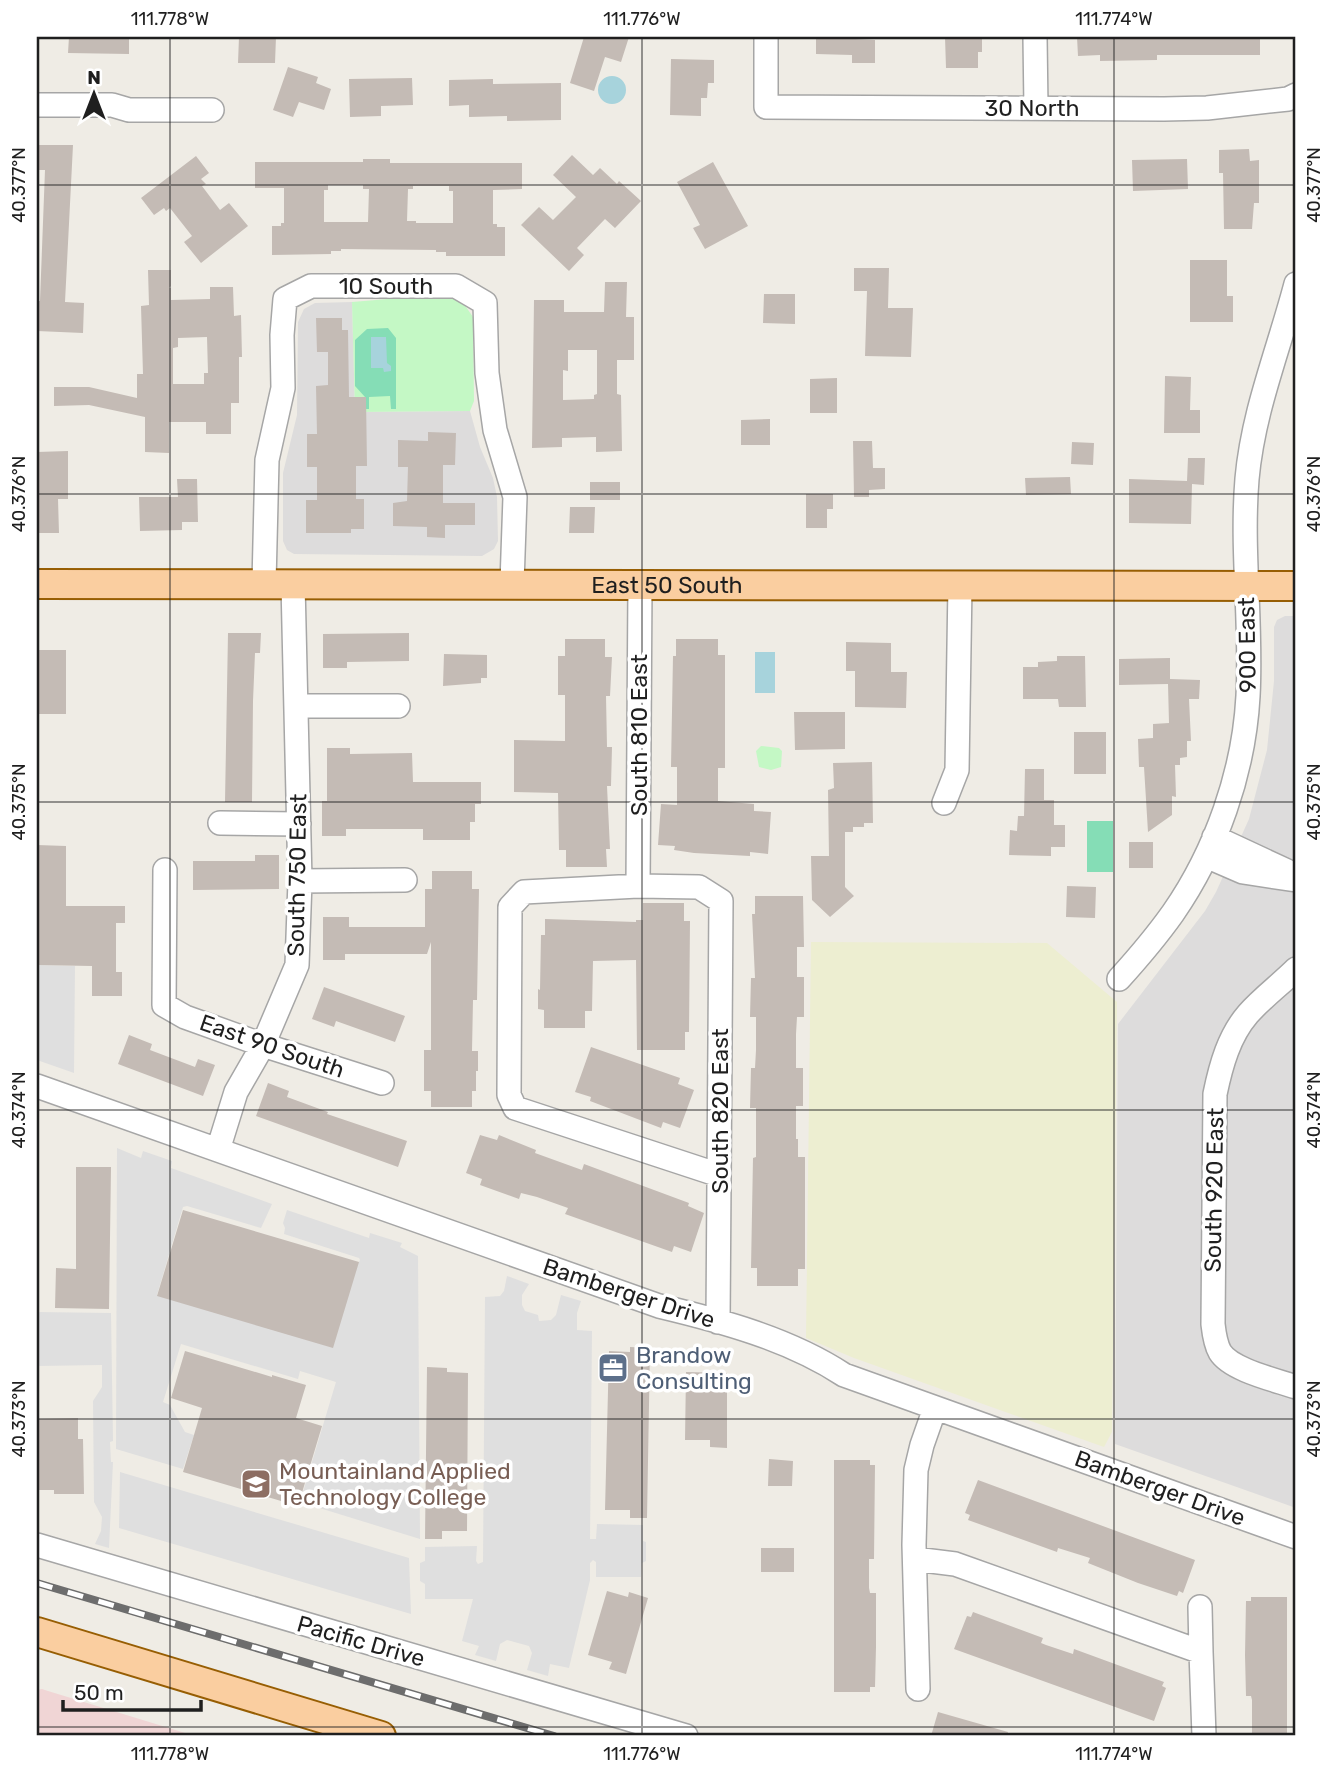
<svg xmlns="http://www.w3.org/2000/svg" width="1333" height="1773" viewBox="0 0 1333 1773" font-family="Rubik,sans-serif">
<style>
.residential{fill:#dddcdc}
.commercial{fill:#f0d5d5}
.farmland{fill:#edeed1}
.park{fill:#c4f8c5}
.pitch{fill:#85ddb6}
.parking{fill:#dfdfdf}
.water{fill:#a7d3dc}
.building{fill:#c4bbb5;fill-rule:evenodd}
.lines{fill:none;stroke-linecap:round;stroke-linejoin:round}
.minor-casing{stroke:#a6a6a6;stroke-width:26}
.major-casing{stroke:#975e03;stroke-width:32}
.minor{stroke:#fff;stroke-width:23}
.major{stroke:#facea0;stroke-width:28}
.rail-casing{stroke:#6d6d6d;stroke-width:8}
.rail{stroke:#fff;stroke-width:5;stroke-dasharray:16;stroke-linecap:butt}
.ticks{fill:none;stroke:#1f1f1f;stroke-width:2;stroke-opacity:0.45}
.labels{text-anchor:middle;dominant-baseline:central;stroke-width:7;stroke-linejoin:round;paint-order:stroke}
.street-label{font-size:23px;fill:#1f1f1f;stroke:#fff}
.service-label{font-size:23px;fill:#4e5e75;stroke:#fff;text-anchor:start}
.education-label{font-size:23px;fill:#785e54;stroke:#fff;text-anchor:start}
.neatline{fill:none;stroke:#1f1f1f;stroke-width:2.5}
.ticks-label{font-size:18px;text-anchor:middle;fill:#1f1f1f}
</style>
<rect width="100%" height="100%" fill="#efece5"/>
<path class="residential" d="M352,302L355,412L470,411L480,447L493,478L497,497L498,541L494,549L482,556L294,554L287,550L283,541V473L297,415L298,322L304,309L315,303Z
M1285,616H1296V1508L1115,1444L1118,1024L1205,911L1216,892L1249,819L1267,750L1274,681V627L1277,620Z"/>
<path class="commercial" d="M42,1689L48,1691L195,1736H37V1690Z"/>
<path class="farmland" d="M811,942L1047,943L1117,1002L1112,1432L1104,1447L854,1358L806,1338Z"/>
<path class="park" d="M450,297L464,304L473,317L474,401L470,411L355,412L352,302L400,298Z
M761,746L779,748L782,751L781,767L771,770L759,767L756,751Z"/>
<path class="pitch" d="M388,328L396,338V409H391L390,396L369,397V409H365V397L355,386V340L367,329Z
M1087,821H1113V872H1087Z"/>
<path class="parking" d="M37,965L75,966L74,1073L37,1060Z
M117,1148L141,1158L143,1151L172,1161L171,1168L272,1204L261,1228L187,1206L183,1207L157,1295L359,1262L360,1260L359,1258L284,1234L285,1228L283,1223L287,1210L369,1238L370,1233L402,1243L400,1247L418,1256L420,1539L300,1502L336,1382L300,1371L298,1379L181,1344L163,1402L170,1405L185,1432L194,1435L183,1469L116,1449Z
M507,1276L529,1284L522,1295V1305L525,1311L538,1315L539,1321L551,1320L556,1315L561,1295L581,1301L577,1313V1330L592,1331L590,1539H596L597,1524L643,1525V1541L646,1542V1561L642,1563L641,1577H596V1562L593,1560L590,1563V1580L569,1668L550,1664L548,1676L527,1670L532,1653L529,1646L507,1640L500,1644L496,1661L475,1655L479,1646L462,1641L473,1599H425V1584L420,1581V1563L425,1561V1547L477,1546L476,1561L478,1564L483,1562L485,1297L500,1296L504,1291Z
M37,1312L111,1313L113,1441L110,1442L111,1462H113L109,1548L95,1544L101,1531L102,1517L94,1502L93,1401L102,1387V1365L37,1366Z
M120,1472L409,1558L411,1614L119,1528Z"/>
<path class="water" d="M598 90a14 14 0 1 1 28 0a14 14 0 1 1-28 0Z
M371,337H386L387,363L391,366V371L384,372L383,368H371Z
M755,652H775V693H755Z"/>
<path class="building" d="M69,37H129V54L68,53Z
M239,37H276L275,63H238Z
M584,37H629L621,62L605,57L594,91L570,83Z
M816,37L875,40V63H852V55L816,54Z
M945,37H982V52H978V68H946Z
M1077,37H1260V55H1157V60L1100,61V55L1078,56Z
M671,59L714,60V83H708L707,98H701V116L670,115Z
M288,67L318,77L316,83L331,89L324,110L299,102L293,117L273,110Z
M412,78L413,105L381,106V116L350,117L349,79Z
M493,79V84L561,83V120L507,121V116L469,117V105L449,106V80Z
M37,145H73L65,302L84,303L83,333L37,331V301H40L45,170H37Z
M1249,149L1250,161L1259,160V203H1254L1252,229H1224L1223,173H1219V150Z
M572,155L593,175L600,168L617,184L619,181L641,201L615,228L605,219L577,248L584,255L569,271L521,225L539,207L553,220L576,197L553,175Z
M196,156L209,173L201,179L206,184L202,186L220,210L229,203L248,226L201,263L184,242L192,236L170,208L166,211L164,208L154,215L141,198Z
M363,159H390V163H522V189L493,190V224H497V227H505V256H446V252H436V250L341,249V251H331V254L272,255V226H281V223H284V188H255V162H363ZM328,185H363V189H369L368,222H324V190H328ZM413,186H449V191H453V223H416V221H407L408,189H413Z
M1187,159L1188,189L1133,191L1132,160Z
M713,162L748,226L705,249L693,228L700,225L677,182Z
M1190,260H1227V296H1233V322H1190Z
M854,268H889L888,308H913L911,357L865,356L867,291H854Z
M148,270H171V286L169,288H171V300L210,299V287H233L234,316L241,315L242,357H239V403H231V434H206V422H169V453L145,452V417L89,405L54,406V387H89L137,398V374H143L141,306L149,305ZM207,337L208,373H204V384H173V348L178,347V338Z
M605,282H627L626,317H634V360H617V394L621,395L622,451L596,452V437L562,438V447L532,448L534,300H564V312H604ZM568,350H597V394L594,395V399L563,400V370L568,371Z
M764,294H795V324L763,323Z
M316,318H342V330H348L349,397H366L367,466H356V499H364V529H351V533H306V500H317V467H307V434H317L316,386L328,385V352H317Z
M1165,376L1191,377L1190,410H1200V433H1164Z
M837,378V413H810V379Z
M770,419V445H741V420Z
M428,432L456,433L455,465H443V503H475V525H445V538L427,537V527L393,526V503L407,501L408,467H398V440L428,441Z
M853,441H872L873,468H885V489L869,490V497H854Z
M1072,442L1094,443L1093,465L1071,464Z
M68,451V499H58L59,533H37V452Z
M1188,458H1205L1204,485L1192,484L1191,524L1129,523V479L1187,481Z
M1070,477L1071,494L1026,495L1025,478Z
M177,479H197L198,522H182V530L140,531L139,497H178Z
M590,482H620V500H590Z
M806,494H833V509H827V528H806Z
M570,507H595L594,533H569Z
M228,633H261L260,653H255L253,701L252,802H225Z
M409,633V661L347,662V668H323V634Z
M565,639H605V657H612L610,696H606L607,747H612L611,786H607L610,849H606L607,867H566V850H559L558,793L514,792V740L565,741V695H558V656H565Z
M676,639H718V655H725V768H718V801L754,804V811L771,812L768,854L750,852V856L694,853L674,850L675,846L658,845L661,804L677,805V767H671L673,656H676Z
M846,642L891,643V672H907L906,708L855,707V671H846Z
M37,650H66V714H37Z
M444,654L487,655V678H481V683L443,686Z
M1057,656H1085L1086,707H1059L1058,699H1023V667H1038V662L1057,661Z
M1170,658V679L1200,680L1199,699H1189L1191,741H1187V757L1180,758V765H1175L1176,797L1172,796V815L1148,832L1144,767H1139L1138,739L1153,738V724L1169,723L1168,684L1119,685V659Z
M794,712H845V749L795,750Z
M1074,732H1106V774H1074Z
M327,748H350V754L412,753L413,782H481V804H475V822H470V840H423V829H346V836H322V801H327Z
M872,762L873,823H864V827H853V832H845V887L854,896L830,917L812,900L811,856H829L828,790L834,788L833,763Z
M1025,769H1044V800H1054V825H1065V847H1051V856L1009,855L1010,830L1017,831L1018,816H1024Z
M1129,842H1153V868H1129Z
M37,845L66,846V906H125V923H116V972H122V996H92V966L37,965Z
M255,855H279V889L193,890V861H255Z
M432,871H472V889H479L477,1000H473L472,1051H478V1071H476V1091H472V1107H431V1091H424V1050H431V942L427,954H345V960H323V917H349V927H425V889H432Z
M1067,886L1096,887L1095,918L1066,917Z
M755,896H803L804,947H797V977H804V1017H797L796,1034V1068H803V1106H796V1139H798V1157H805V1269H798V1286H757V1268H751L753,1158L756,1157V1108H750L751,1068H755L756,1050V1017H750L751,978H755L752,914H755Z
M643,903H684V921H690L689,1032H685V1050H637L636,960L593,961L592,1011H585V1028H544V1010L538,1009V989L540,990L541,935H545V919L636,922V920H643Z
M324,987L405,1016L395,1042L336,1021L334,1027L312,1019Z
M129,1035L152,1044L150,1050L195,1067L198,1059L215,1065L203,1096L118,1064Z
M591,1047L680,1078L678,1084L694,1090L680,1128L663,1122L661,1128L590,1101L591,1097L575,1092Z
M268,1083L289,1091L287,1097L328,1112L327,1114L407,1141L398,1167L256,1116Z
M480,1135L497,1140L499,1135L536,1150L535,1153L582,1170L584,1164L689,1203L688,1206L704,1213L691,1252L674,1246L672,1252L565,1214L568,1208L537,1197L521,1193L519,1199L480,1185L482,1179L466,1173Z
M76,1167H111L109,1309L55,1308L56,1268L76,1269Z
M183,1210L359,1262L333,1348L157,1296Z
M630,1347L650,1348L647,1518H630V1510H605L609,1351L630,1352Z
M185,1351L272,1377V1375L306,1385L296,1418L322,1426L298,1506L183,1472L202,1408L171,1398Z
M427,1367L447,1368V1372L468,1373L467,1531H442V1539H425Z
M686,1372L727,1373V1448L710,1447V1440H685Z
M78,1418V1439H83L84,1494H54V1490H37V1419Z
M769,1459L793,1461L792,1486H768Z
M834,1460H870V1465H875L874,1559H869V1588L870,1593H876V1647L875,1687H870V1692H834Z
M978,1480L1195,1560L1183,1593L1179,1591L1177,1596L1138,1583L1088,1563L1090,1558L1058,1548L1057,1552L968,1520L970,1515L965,1513Z
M761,1548H794V1572H761Z
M607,1591L628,1597L629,1592L648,1598L626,1674L609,1669L612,1662L588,1655Z
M1251,1597H1287V1736H1252V1700L1251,1696H1246L1245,1655L1246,1601H1251Z
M973,1612L1043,1638L1041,1643L1046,1645L1073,1654L1074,1649L1164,1682L1162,1686L1166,1688L1154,1721L954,1649L967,1616L971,1617Z
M938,1712L1008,1732L1007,1736H931Z"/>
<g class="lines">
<g class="minor-casing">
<path id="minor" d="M766,37V107L1164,109L1207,108L1288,99L1296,95
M1035,37L1036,108
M37,105H112L129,110H212
M264,583L267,460L283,388L282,335L285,299L311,286H456L485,303L487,373L495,430L515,497L512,583
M296,706H398
M944,803L957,770L960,585
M220,823L299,824
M1214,837L1287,871
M1206,856L1243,872L1296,880
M165,870L164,1005L185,1017L263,1045L382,1083
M300,881L405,880
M638,886L640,584
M1296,969C1281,984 1262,998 1248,1014C1229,1036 1221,1065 1215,1094L1213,1324C1214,1333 1215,1343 1220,1352C1231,1370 1276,1380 1296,1387
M1119,979C1138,958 1156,937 1173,913C1216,851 1244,772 1248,696C1252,624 1241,551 1247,479C1253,411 1279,349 1296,284
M37,1086L659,1306C722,1321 789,1339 844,1375L1296,1537
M218,1150L236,1092L263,1045L297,965L300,881L293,584
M718,1322L721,901L699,887L638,886L524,892L510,907L509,1095L515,1108L719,1175
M37,1545L686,1736
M915,1559L955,1564L1201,1652L1200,1607
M1201,1652L1204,1736
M918,1689L914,1545L916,1470L922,1445L935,1408"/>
</g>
<g class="major-casing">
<g id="major">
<path id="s1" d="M37,584L1296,586"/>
<path d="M37,1632L381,1736"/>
</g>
</g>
<use href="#minor" class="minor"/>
<use href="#major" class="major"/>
<g class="rail-casing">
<path id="rail" d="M37,1583L554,1736"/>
</g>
<use href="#rail" class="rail"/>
</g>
<path class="ticks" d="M170,37V1736M642,37V1736M1114,37V1736M37,185H1296M37,494H1296M37,802H1296M37,1110H1296M37,1419H1296M37,1727H1296"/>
<defs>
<g id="office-square" transform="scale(1.575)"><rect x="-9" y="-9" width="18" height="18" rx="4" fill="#5c6f8a" stroke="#fff"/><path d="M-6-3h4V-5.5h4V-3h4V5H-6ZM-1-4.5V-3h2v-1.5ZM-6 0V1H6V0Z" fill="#fff"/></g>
<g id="university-square" transform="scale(1.575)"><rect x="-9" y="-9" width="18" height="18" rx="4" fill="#8d6e63" stroke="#fff"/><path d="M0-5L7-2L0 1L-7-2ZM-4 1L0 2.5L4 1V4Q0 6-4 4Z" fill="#fff"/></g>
</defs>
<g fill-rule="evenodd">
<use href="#office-square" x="613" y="1368"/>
<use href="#university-square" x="256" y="1484"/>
</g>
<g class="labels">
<g class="street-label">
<text x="1032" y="108">30 North</text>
<text x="386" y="286">10 South</text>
<text stroke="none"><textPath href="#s1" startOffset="630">East 50 South</textPath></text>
<text transform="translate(1247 645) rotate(-91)">900 East</text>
<text transform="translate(639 735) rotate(-90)">South 810 East</text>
<text transform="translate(297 875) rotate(-89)">South 750 East</text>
<text transform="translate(272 1046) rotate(19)">East 90 South</text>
<text transform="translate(720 1111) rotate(-90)">South 820 East</text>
<text transform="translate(1214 1190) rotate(-89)">South 920 East</text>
<text transform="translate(629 1293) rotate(18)">Bamberger Drive</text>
<text transform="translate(1160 1488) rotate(20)">Bamberger Drive</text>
<text transform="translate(361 1641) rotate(16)">Pacific Drive</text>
</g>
<g class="service-label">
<text x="636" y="1355">Brandow<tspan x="636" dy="26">Consulting</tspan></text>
</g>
<g class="education-label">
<text x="279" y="1471">Mountainland Applied<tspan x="279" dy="26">Technology College</tspan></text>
</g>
</g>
<rect width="1333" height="1773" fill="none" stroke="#ffffff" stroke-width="77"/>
<g transform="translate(94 94)" stroke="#ffffff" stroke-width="5" paint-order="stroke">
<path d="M0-5L12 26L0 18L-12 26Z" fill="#1f1f1f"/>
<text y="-10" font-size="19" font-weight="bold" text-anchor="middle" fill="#1f1f1f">N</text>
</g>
<path d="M63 1700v10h138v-10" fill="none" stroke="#1f1f1f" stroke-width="3.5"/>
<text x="74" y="1700" font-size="21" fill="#1f1f1f" stroke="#ffffff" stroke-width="5" paint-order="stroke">50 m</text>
<rect x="38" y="38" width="1256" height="1696" class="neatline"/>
<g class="ticks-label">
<text x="170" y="25">111.778°W</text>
<text x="642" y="25">111.776°W</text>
<text x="1114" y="25">111.774°W</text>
<text transform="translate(19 185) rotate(-90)" y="6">40.377°N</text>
<text transform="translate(1314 185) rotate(-90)" y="6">40.377°N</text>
<text transform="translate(19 494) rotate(-90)" y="6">40.376°N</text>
<text transform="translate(1314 494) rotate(-90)" y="6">40.376°N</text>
<text transform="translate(19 802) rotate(-90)" y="6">40.375°N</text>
<text transform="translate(1314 802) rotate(-90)" y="6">40.375°N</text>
<text transform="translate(19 1110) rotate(-90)" y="6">40.374°N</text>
<text transform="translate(1314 1110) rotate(-90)" y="6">40.374°N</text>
<text transform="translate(19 1419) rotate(-90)" y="6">40.373°N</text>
<text transform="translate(1314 1419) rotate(-90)" y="6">40.373°N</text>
<text x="170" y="1760">111.778°W</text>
<text x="642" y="1760">111.776°W</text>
<text x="1114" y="1760">111.774°W</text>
</g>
</svg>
